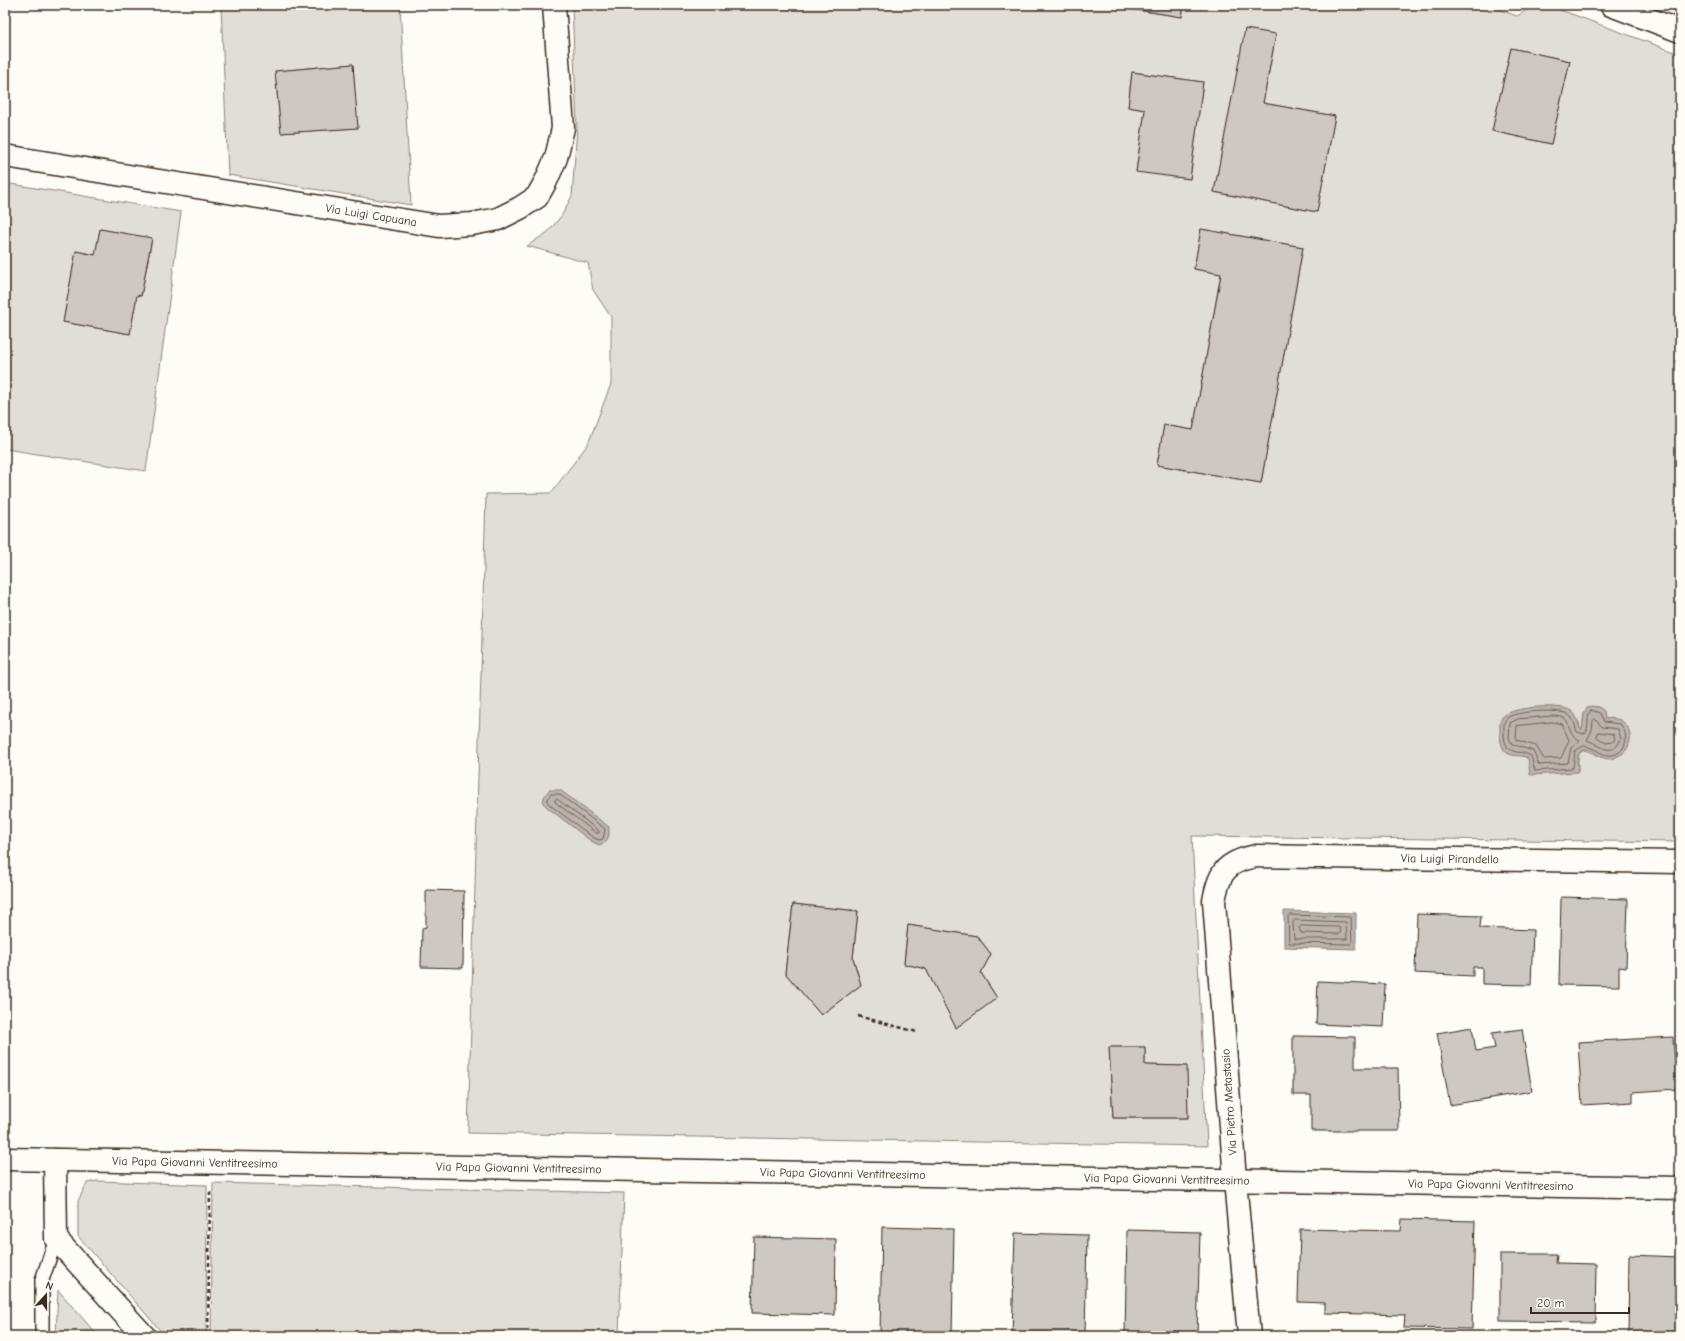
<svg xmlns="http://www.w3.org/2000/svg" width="1685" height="1341" viewBox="0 0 1685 1341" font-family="'Comic Neue',sans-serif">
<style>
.green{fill:#e1ded7;stroke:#8e847a;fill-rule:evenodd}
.water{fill:#bbb4ad;stroke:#887d74}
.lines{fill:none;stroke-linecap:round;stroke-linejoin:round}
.shore{stroke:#6e6157;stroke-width:1}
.building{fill:#cdc8c2;stroke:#3b2a1e}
.lane-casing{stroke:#3b2a1e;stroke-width:16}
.street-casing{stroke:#3b2a1e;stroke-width:25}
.path{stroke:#3b2a1e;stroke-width:2.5;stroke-dasharray:4 3;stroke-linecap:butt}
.lane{stroke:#fdfcf7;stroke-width:13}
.street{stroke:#fdfcf7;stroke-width:22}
.labels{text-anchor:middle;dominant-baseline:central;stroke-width:4;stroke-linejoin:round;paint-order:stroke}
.street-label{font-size:12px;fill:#3b2a1e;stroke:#fdfcf7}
</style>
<rect width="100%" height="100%" fill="#fdfcf7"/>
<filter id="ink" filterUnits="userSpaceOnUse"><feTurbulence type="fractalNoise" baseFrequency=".025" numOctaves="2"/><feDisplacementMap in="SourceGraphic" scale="8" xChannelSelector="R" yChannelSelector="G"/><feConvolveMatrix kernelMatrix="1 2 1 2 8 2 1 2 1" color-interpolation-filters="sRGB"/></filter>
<g filter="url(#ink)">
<path class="green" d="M221,5H400L411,205L228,175ZM353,64L357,128L281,133L275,71Z
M572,5H1105L1182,17L1184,5H1487L1517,16L1535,5H1547L1680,54V842L1192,836L1207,1146L468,1133L486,494L551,493L588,444L611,384V317L593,290L588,263L527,246L548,232L562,215L572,196L577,128ZM1246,29L1276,35L1263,103L1335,116L1317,212L1214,192ZM1511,48L1570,61L1551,144L1492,131ZM1132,72L1203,82L1190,179L1136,171L1145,110L1128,107ZM1201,229L1303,247L1261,483L1157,465L1164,425L1193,430L1221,274L1194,269ZM1584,714L1605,719L1614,718L1602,758C1582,746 1577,747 1578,772L1528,759L1500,740L1502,717L1579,722L1580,729L1582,730ZM793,904L858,911L853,958L861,985L821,1015L785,973ZM908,925L977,936L991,954L981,973L997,998L956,1027L926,969L904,963ZM1109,1047H1145V1065L1186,1066L1188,1118H1113Z
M5,183L181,212L146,471L5,449ZM100,229L152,239L141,296L137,295L130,334L63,322L76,251L95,255Z
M97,1181L207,1185L206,1336H165L78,1236V1201L87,1183Z
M213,1183L624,1193L619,1336H211Z
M58,1290L98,1336H56Z"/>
<path class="water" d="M1591,706L1599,707L1604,711L1605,719C1611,718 1619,718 1623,722C1629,727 1630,732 1630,739C1630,743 1628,747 1626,750C1624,753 1622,754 1618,756C1602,766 1596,747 1584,750C1574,752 1578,765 1578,772L1530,775L1528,758C1521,754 1511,758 1505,751C1501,746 1500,739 1500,733C1500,729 1499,722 1502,718C1509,706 1563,703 1573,712C1577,717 1579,724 1580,729L1582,730L1584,714L1587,707Z
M549,790H560L609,827V835L606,842L599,845L591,841L548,808L543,803L544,797Z
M1284,911L1356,913V949L1284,947Z"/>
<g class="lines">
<path class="shore" d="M1591,710L1600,713L1604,722L1620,724C1629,734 1628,751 1613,755C1602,757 1594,746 1583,746L1575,751L1573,768L1535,771L1531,756C1524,751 1514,754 1508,748C1505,744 1504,738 1504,733C1504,728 1503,722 1507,718C1514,711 1561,708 1569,715C1574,719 1575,726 1577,732L1584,734C1591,727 1585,717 1591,710Z
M1552,716C1573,716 1564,723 1573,735C1575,738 1578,738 1580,741L1571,748L1568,763L1539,765L1533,751L1512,744L1509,738L1510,723L1518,719Z
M1595,719L1602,727L1618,729L1621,739C1612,759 1601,745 1587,740L1592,730L1593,721Z
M1552,722L1562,724L1569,740L1561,758L1544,759L1536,746L1516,740L1517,726Z
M1599,732L1613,734L1615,738L1613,742L1606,743L1597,737Z
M551,794H559L605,829L603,839L599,840L594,838L550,805L547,801Z
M557,799L599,831V833H596L555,802V800Z
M1290,915L1351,917L1352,944L1289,943L1288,917Z
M1295,920L1346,922L1347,939H1294L1293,922Z
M1301,926L1339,927L1341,932L1339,934L1301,933L1299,928Z"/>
</g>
<path class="building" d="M1105,5H1184L1182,17Z
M1245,29L1276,34L1263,103L1335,116L1317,212L1214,192Z
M1511,48L1570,61L1551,144L1492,131Z
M353,64L358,128L281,133L275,71Z
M1132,72L1203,82L1190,179L1136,172L1145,110L1128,107Z
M100,229L152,238L141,296L137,295L130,334L63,322L76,251L95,255Z
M1201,229L1303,247L1261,483L1157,465L1164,425L1193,430L1221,274L1194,269Z
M426,890L464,891L463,968L421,967L422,928L426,927Z
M1561,897L1628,899L1626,968L1619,967V986L1559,985Z
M793,904L858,911L853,958L861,985L821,1015L785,973Z
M1417,914L1481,916L1480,928L1533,930L1531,985L1482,984V967H1473V976L1415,973Z
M908,925L977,936L991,954L981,973L997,998L956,1028L926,969L904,964Z
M1318,981L1385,984L1383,1027L1316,1024Z
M1472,1027L1476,1051L1495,1048L1492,1033L1522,1029L1532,1091L1450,1105L1437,1033Z
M1293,1036L1355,1037V1068H1398L1399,1131H1311V1095H1293Z
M1673,1037L1677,1089L1633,1092V1102L1582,1105L1578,1042Z
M1109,1047H1145V1065L1187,1066L1188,1118H1113Z
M1402,1219L1475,1221L1472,1329L1404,1328L1405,1315L1325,1313V1303L1298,1302L1300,1229L1401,1231Z
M882,1227L954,1229L952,1336H880Z
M1127,1230L1200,1232L1197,1336H1125Z
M1015,1233L1087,1235L1085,1336H1012Z
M754,1237L836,1239L835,1315L752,1313Z
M1500,1254H1557L1556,1263L1596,1264L1595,1322L1500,1321Z
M1629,1255L1680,1257V1332H1671V1336H1628Z"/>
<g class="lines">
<g class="lane-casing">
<path id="lane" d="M42,1336V1280L56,1239"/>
</g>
<g class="street-casing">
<g id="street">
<path d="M1611,5L1680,31"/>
<path id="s1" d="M5,156L439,226L472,224L498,219L520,208L537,197L546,181L556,158L563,128L554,5"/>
<path id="s2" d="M5,1159L1680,1188"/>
<path d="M55,1160L56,1239L144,1336"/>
<path id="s3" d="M1249,1336L1235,1180L1214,901C1219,872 1226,862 1256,856L1680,862"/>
</g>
</g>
<path class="path" d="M858,1016L917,1032
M208,1336L210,1191"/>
<use href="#lane" class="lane"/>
<use href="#street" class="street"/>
</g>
</g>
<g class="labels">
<g class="street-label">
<text stroke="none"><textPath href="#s1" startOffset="371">Via Luigi Capuana</textPath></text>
<text stroke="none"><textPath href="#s3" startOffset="698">Via Luigi Pirandello</textPath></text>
<text transform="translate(1229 1102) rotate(-94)">Via Pietro Metastasio</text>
<text stroke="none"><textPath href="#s2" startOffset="190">Via Papa Giovanni Ventitreesimo</textPath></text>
<text stroke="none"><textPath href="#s2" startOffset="514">Via Papa Giovanni Ventitreesimo</textPath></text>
<text stroke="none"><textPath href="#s2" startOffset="838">Via Papa Giovanni Ventitreesimo</textPath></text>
<text stroke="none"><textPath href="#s2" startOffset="1162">Via Papa Giovanni Ventitreesimo</textPath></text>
<text stroke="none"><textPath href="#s2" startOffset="1486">Via Papa Giovanni Ventitreesimo</textPath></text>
</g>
</g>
<rect width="1685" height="1341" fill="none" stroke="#fdfcf7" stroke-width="20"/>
<rect x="10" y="10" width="1665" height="1321" fill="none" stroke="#3b2a1e" stroke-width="1.5" filter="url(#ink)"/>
<g transform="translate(46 1295) rotate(21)" stroke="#fdfcf7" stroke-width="3" paint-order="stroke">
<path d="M0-3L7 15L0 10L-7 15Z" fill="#3b2a1e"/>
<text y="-6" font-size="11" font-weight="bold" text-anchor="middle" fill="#3b2a1e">N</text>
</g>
<path d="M1531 1307v6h98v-6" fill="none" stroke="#3b2a1e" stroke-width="2"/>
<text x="1537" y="1307" font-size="12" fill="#3b2a1e" stroke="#fdfcf7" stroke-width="3" paint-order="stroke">20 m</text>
</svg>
